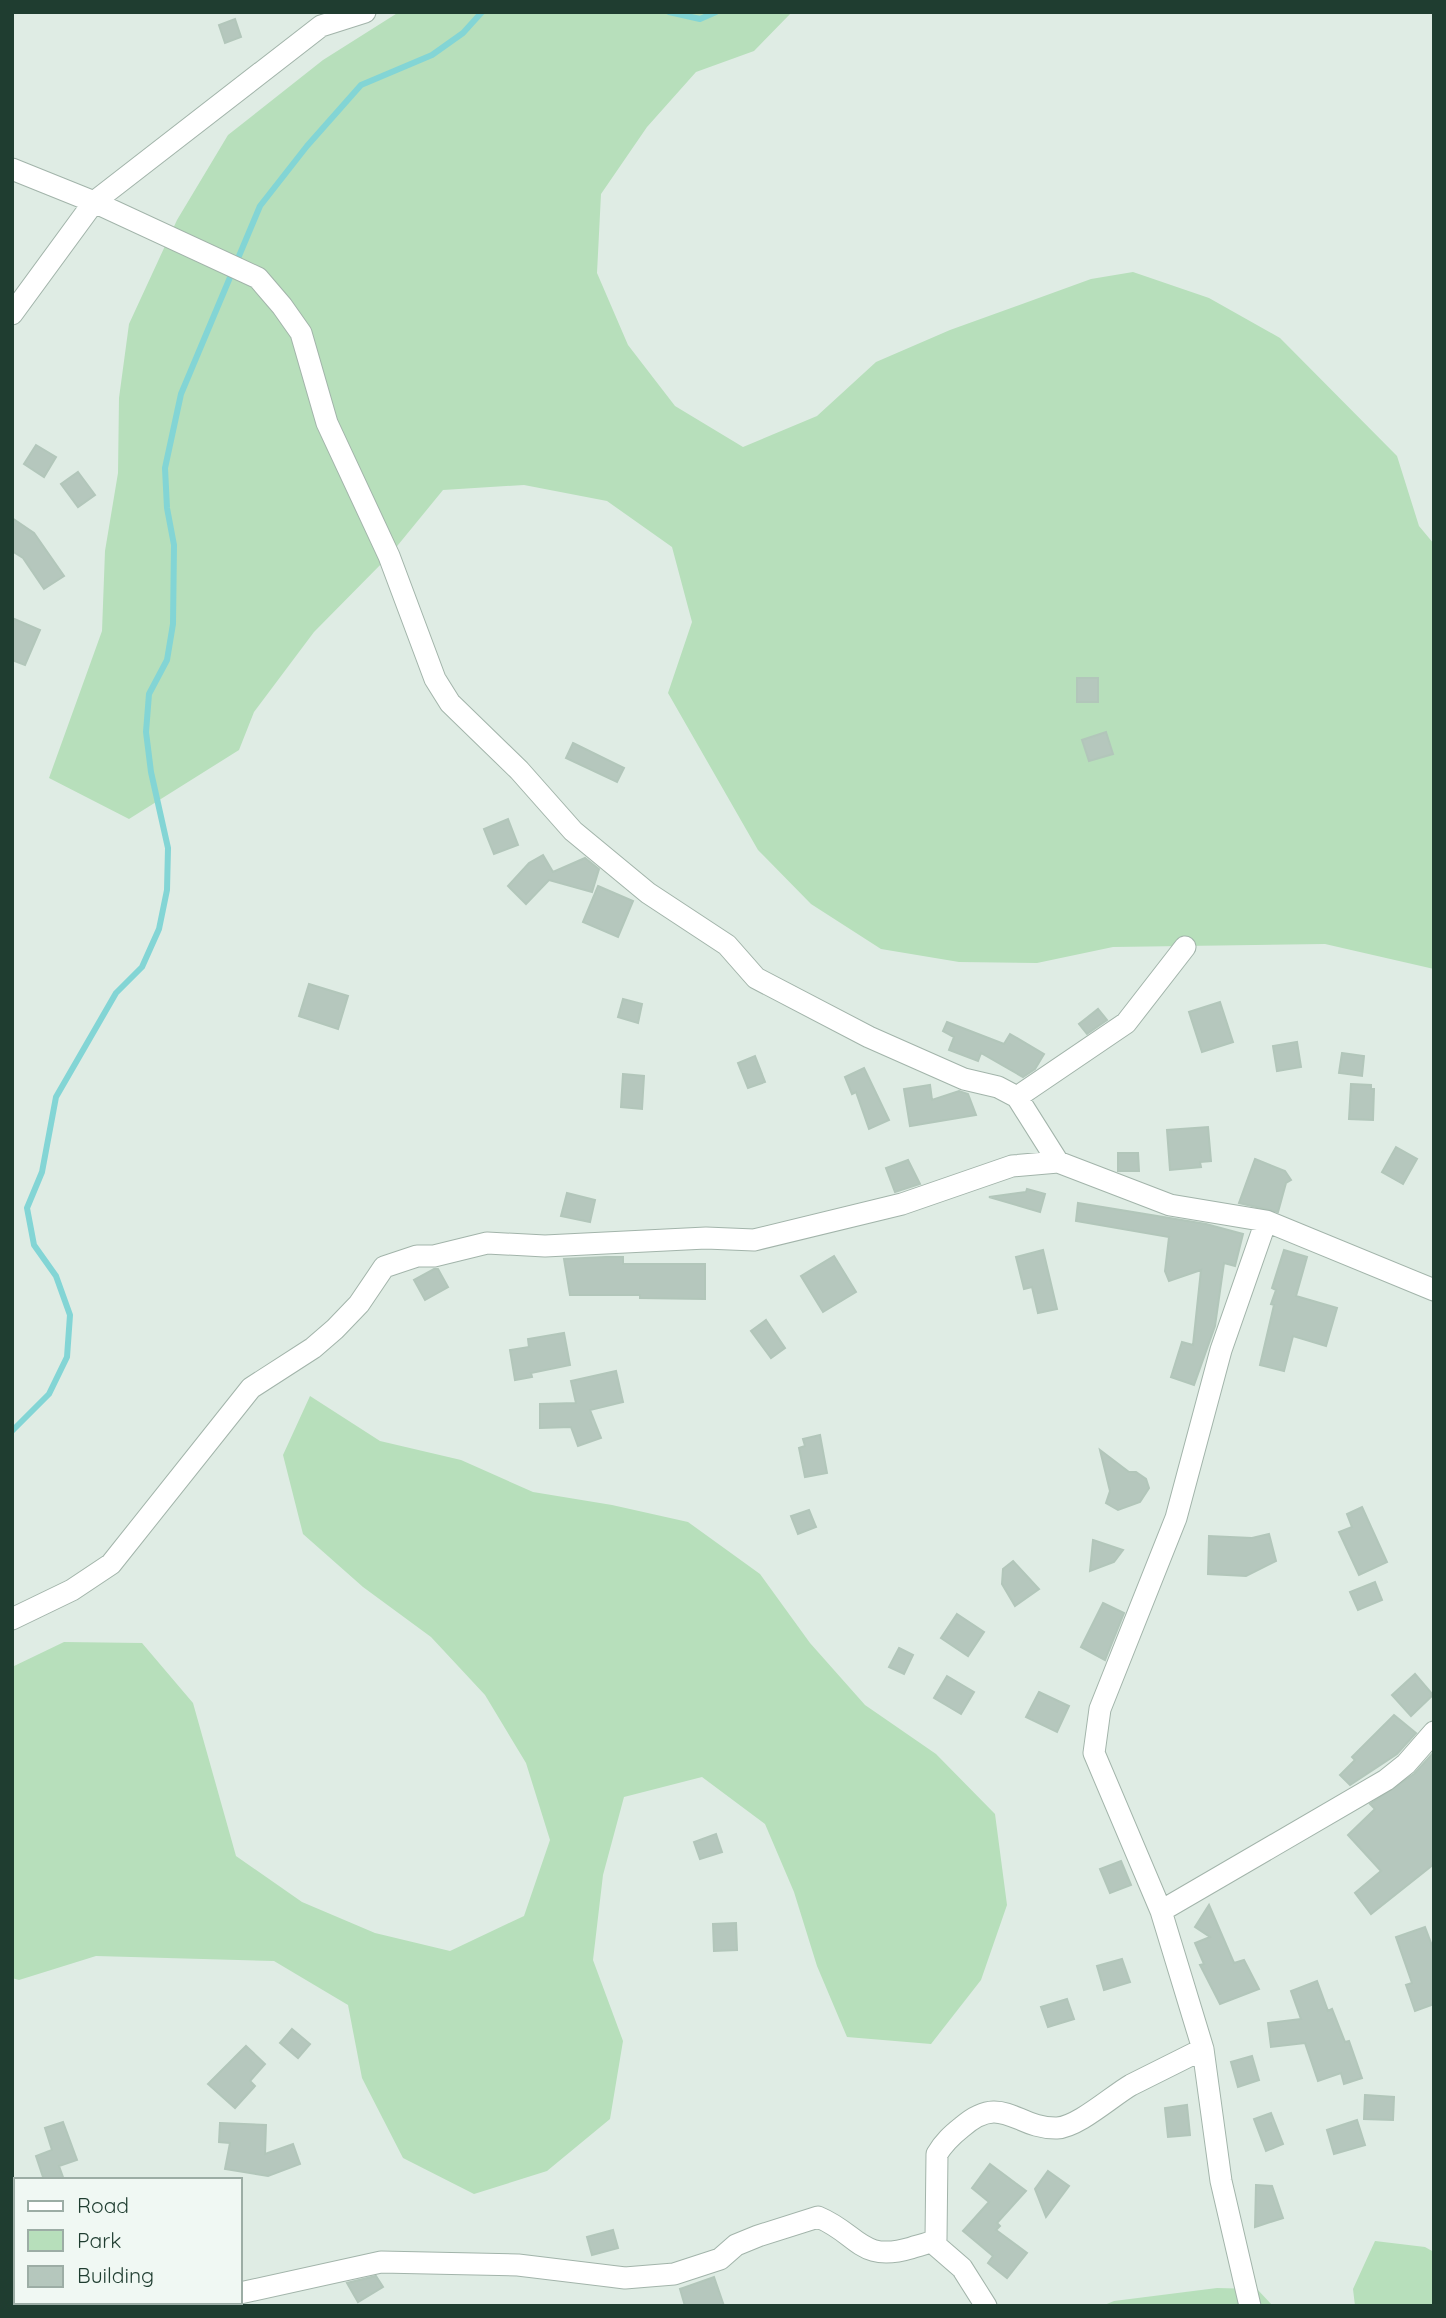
<svg xmlns="http://www.w3.org/2000/svg" width="1446" height="2318" viewBox="0 0 1446 2318" font-family="Quicksand,sans-serif">
<style>
.green{fill:#b7dfbb}
.lines{fill:none;stroke-linecap:round;stroke-linejoin:round}
.stream{stroke:#83d5d5;stroke-width:6}
.building{fill:#b5c7bd;stroke:#b2c6ba;stroke-width:2}
.street-casing{stroke:#a2b4aa;stroke-width:23}
.street{stroke:#fff;stroke-width:21}
</style>
<rect width="100%" height="100%" fill="#dfece4"/>
<path class="green" d="M399,12H792L754,51L696,72L647,127L601,194L597,273L628,345L675,406L743,447L817,416L876,362L950,330L1091,279L1133,272L1209,298L1280,338L1397,456L1419,526L1434,544V969L1325,944L1113,947L1037,963L959,962L881,949L811,904L758,850L668,693L692,622L672,547L607,501L524,485L443,490L389,556L314,632L254,712L239,750L129,819L49,778L102,631L105,551L118,473L119,398L129,324L177,220L228,135L323,60Z
M310,1396L380,1441L461,1460L533,1492L612,1505L688,1522L760,1574L810,1643L865,1705L936,1754L995,1814L1007,1905L981,1980L931,2044L847,2037L817,1966L794,1892L765,1824L702,1777L624,1797L603,1875L593,1960L623,2041L610,2119L547,2171L474,2194L403,2158L362,2078L348,2005L274,1961L96,1956L19,1980L12,1978V1667L64,1642L142,1643L193,1703L236,1856L302,1902L375,1933L450,1951L524,1916L550,1840L526,1763L485,1695L431,1637L363,1587L303,1534L283,1455Z
M1375,2241L1425,2247L1434,2252V2306H1355L1353,2289Z
M1217,2288L1257,2289L1273,2306H1102L1114,2301Z"/>
<g class="lines">
<path class="stream" d="M669,12L700,19L716,12
M12,1431L49,1394L67,1357L70,1315L56,1276L34,1245L27,1208L42,1172L56,1097L116,993L142,967L159,929L167,890L168,848L151,772L146,732L149,694L167,660L173,624L174,545L167,508L165,468L181,394L260,206L307,146L361,85L432,55L463,33L482,12"/>
</g>
<path class="building" d="M235,19L241,37L225,43L219,25Z
M36,445L56,457L44,477L24,464Z
M78,472L95,495L78,507L61,484Z
M12,518L34,533L64,576L44,589L23,558L12,551Z
M12,618L40,630L25,665L12,660Z
M1077,678H1098V702H1077Z
M1106,732L1113,754L1089,761L1082,740Z
M573,743L624,768L617,782L566,758Z
M508,819L518,845L494,854L484,829Z
M543,855L553,872L585,858L599,869L592,892L549,880L526,904L508,886L529,863Z
M598,886L633,901L618,937L583,922Z
M309,984L348,996L338,1029L299,1016Z
M623,999L642,1004L638,1023L618,1017Z
M1220,1002L1233,1042L1202,1052L1189,1012Z
M1098,1009L1107,1020L1087,1034L1079,1024Z
M947,1022L1004,1044L1010,1034L1044,1054L1035,1069L1023,1077L981,1053L978,1061L949,1050L954,1037L943,1031Z
M1297,1042L1301,1067L1277,1071L1273,1046Z
M1342,1053L1364,1056L1362,1076L1339,1073Z
M755,1056L765,1082L748,1088L738,1063Z
M864,1068L889,1120L869,1129L856,1092L852,1094L845,1077Z
M623,1074L644,1076L642,1109L621,1107Z
M1351,1084L1371,1085V1089H1374L1373,1120L1349,1119Z
M930,1085L932,1100L959,1091L968,1094L976,1115L910,1126L904,1089Z
M1208,1127L1211,1161L1200,1162L1201,1167L1170,1170L1167,1130Z
M1396,1147L1417,1159L1403,1184L1382,1172Z
M1118,1153H1138L1139,1171H1118Z
M1255,1159L1285,1171L1291,1180L1286,1183L1278,1212L1239,1203Z
M908,1160L920,1184L895,1192L886,1168Z
M1027,1189L1045,1194L1040,1212L989,1197L1026,1192Z
M567,1193L595,1200L590,1222L561,1216Z
M1078,1203L1206,1224L1243,1234L1235,1266L1224,1263L1215,1326L1194,1385L1171,1377L1182,1342L1193,1345L1201,1270L1169,1281L1165,1271L1169,1237L1076,1221Z
M1043,1250L1057,1309L1038,1313L1032,1287L1024,1289L1016,1257Z
M1284,1250L1307,1257L1296,1296L1337,1308L1326,1346L1293,1336L1284,1371L1260,1365L1274,1305L1271,1304L1276,1290L1272,1288Z
M834,1256L856,1292L823,1312L801,1276Z
M606,1257H623V1264H705V1299L640,1298V1295H570L564,1259Z
M434,1269H438L448,1287L425,1300L414,1280Z
M766,1320L785,1348L771,1358L751,1331Z
M564,1333L570,1365L531,1373L532,1377L515,1380L510,1350L529,1347L528,1339Z
M616,1371L623,1402L590,1410L601,1438L578,1446L571,1427L540,1428V1404L576,1403L571,1381Z
M820,1435L827,1473L805,1477L799,1448L805,1446L803,1439Z
M1100,1450L1129,1472H1136L1146,1479L1149,1488L1140,1502L1118,1510L1106,1503L1110,1491Z
M1362,1507L1387,1562L1359,1575L1339,1532L1352,1527L1347,1514Z
M809,1510L816,1527L798,1534L791,1516Z
M1269,1534L1276,1561L1246,1576L1208,1574L1209,1536L1252,1538Z
M1093,1540L1123,1550L1114,1562L1090,1571Z
M1013,1561L1039,1589L1015,1606L1002,1584L1003,1569Z
M1375,1582L1382,1600L1358,1610L1350,1592Z
M1103,1603L1124,1613L1105,1660L1081,1647Z
M957,1614L984,1632L968,1656L941,1638Z
M899,1648L913,1655L904,1674L889,1667Z
M1415,1674L1433,1695L1411,1716L1392,1695Z
M947,1676L974,1692L961,1714L934,1698Z
M1039,1692L1069,1706L1057,1732L1026,1717Z
M1394,1715L1416,1733L1397,1754L1350,1785L1340,1775L1355,1760L1352,1757Z
M1434,1752V1864L1371,1914L1355,1893L1381,1871L1348,1835L1375,1809L1370,1804L1414,1774Z
M716,1834L722,1852L700,1859L694,1842Z
M1121,1861L1131,1885L1110,1893L1100,1869Z
M1209,1905L1234,1963L1244,1960L1259,1989L1220,2004L1200,1965L1204,1964L1195,1943L1210,1937L1195,1927Z
M736,1923L737,1950L714,1951L713,1924Z
M1425,1927L1434,1951V2004L1415,2011L1406,1985L1412,1983L1396,1937Z
M1122,1959L1130,1982L1104,1990L1097,1966Z
M1317,1981L1328,2011L1332,2009L1345,2042L1349,2041L1362,2078L1344,2084L1341,2073L1318,2081L1305,2043L1271,2047L1268,2023L1301,2019L1291,1991Z
M1067,1999L1074,2019L1048,2027L1041,2007Z
M292,2029L310,2044L298,2058L280,2043Z
M246,2046L265,2064L250,2081L255,2086L235,2108L208,2084Z
M1252,2056L1259,2080L1238,2087L1231,2062Z
M1365,2095L1394,2097L1393,2120L1364,2119Z
M1187,2105L1190,2135L1168,2137L1165,2108Z
M1271,2113L1283,2144L1266,2151L1254,2119Z
M1357,2120L1365,2145L1334,2154L1327,2130Z
M63,2122L77,2160L59,2166L64,2180H44L36,2156L52,2150L45,2128Z
M220,2123L266,2125L265,2154L293,2144L300,2164L268,2176L225,2169L230,2143L219,2142Z
M990,2164L1026,2191L997,2223L1000,2226L996,2230L1027,2253L1007,2278L988,2263L993,2256L963,2231L989,2202L972,2188Z
M1048,2171L1069,2186L1046,2217L1035,2189Z
M1256,2185L1272,2186L1283,2218L1255,2227Z
M613,2230L618,2248L592,2255L587,2237Z
M376,2276L383,2287L358,2302L347,2283Z
M714,2277L724,2306H685L680,2289Z"/>
<g class="lines">
<g class="street-casing">
<path id="street" d="M12,169L94,202L258,278L282,306L301,333L327,423L389,556L435,679L450,703L519,770L573,831L648,893L727,945L756,978L869,1037L964,1079L998,1087L1017,1097L1058,1162L1170,1205L1266,1221L1221,1350L1176,1518L1100,1709L1094,1753L1161,1911L1203,2049L1221,2181L1250,2306
M12,314L94,202L321,26L365,12
M1017,1097L1126,1023L1185,947
M1266,1221L1434,1290
M12,1619L72,1590L111,1564L251,1388L313,1348L335,1329L359,1304L384,1267L417,1256H434L487,1243L545,1246L706,1238L754,1240L902,1204L1012,1166L1058,1162
M1161,1911L1386,1780L1406,1764L1434,1732
M932,2242L962,2268L986,2306
M12,2278L16,2276
M240,2293L381,2262L518,2265L625,2278L674,2274L720,2259L736,2245L758,2236L818,2217C859,2234 860,2263 911,2248C919,2245 929,2244 936,2239L937,2154C944,2142 952,2135 962,2127C1002,2092 1016,2129 1057,2128C1078,2127 1112,2096 1131,2085C1155,2073 1179,2061 1203,2049
M108,2302L117,2306
M179,2306L195,2302"/>
</g>
<use href="#street" class="street"/>
</g>
<rect width="1446" height="2318" fill="none" stroke="#1f3d30" stroke-width="28"/>
<rect x="14" y="2178" width="228" height="126" fill="#f0f8f3" stroke="#9cada5" stroke-width="2"/>
<rect x="28" y="2201" width="35" height="10" fill="#ffffff" stroke="#9cada5" stroke-width="2"/>
<text x="77" y="2213" font-size="21" fill="#1f3d30">Road</text>
<rect x="28" y="2230" width="35" height="21" fill="#b7dfbb" stroke="#9cada5" stroke-width="2"/>
<text x="77" y="2248" font-size="21" fill="#1f3d30">Park</text>
<rect x="28" y="2266" width="35" height="21" fill="#b5c7bd" stroke="#9cada5" stroke-width="2"/>
<text x="77" y="2283" font-size="21" fill="#1f3d30">Building</text>
</svg>
